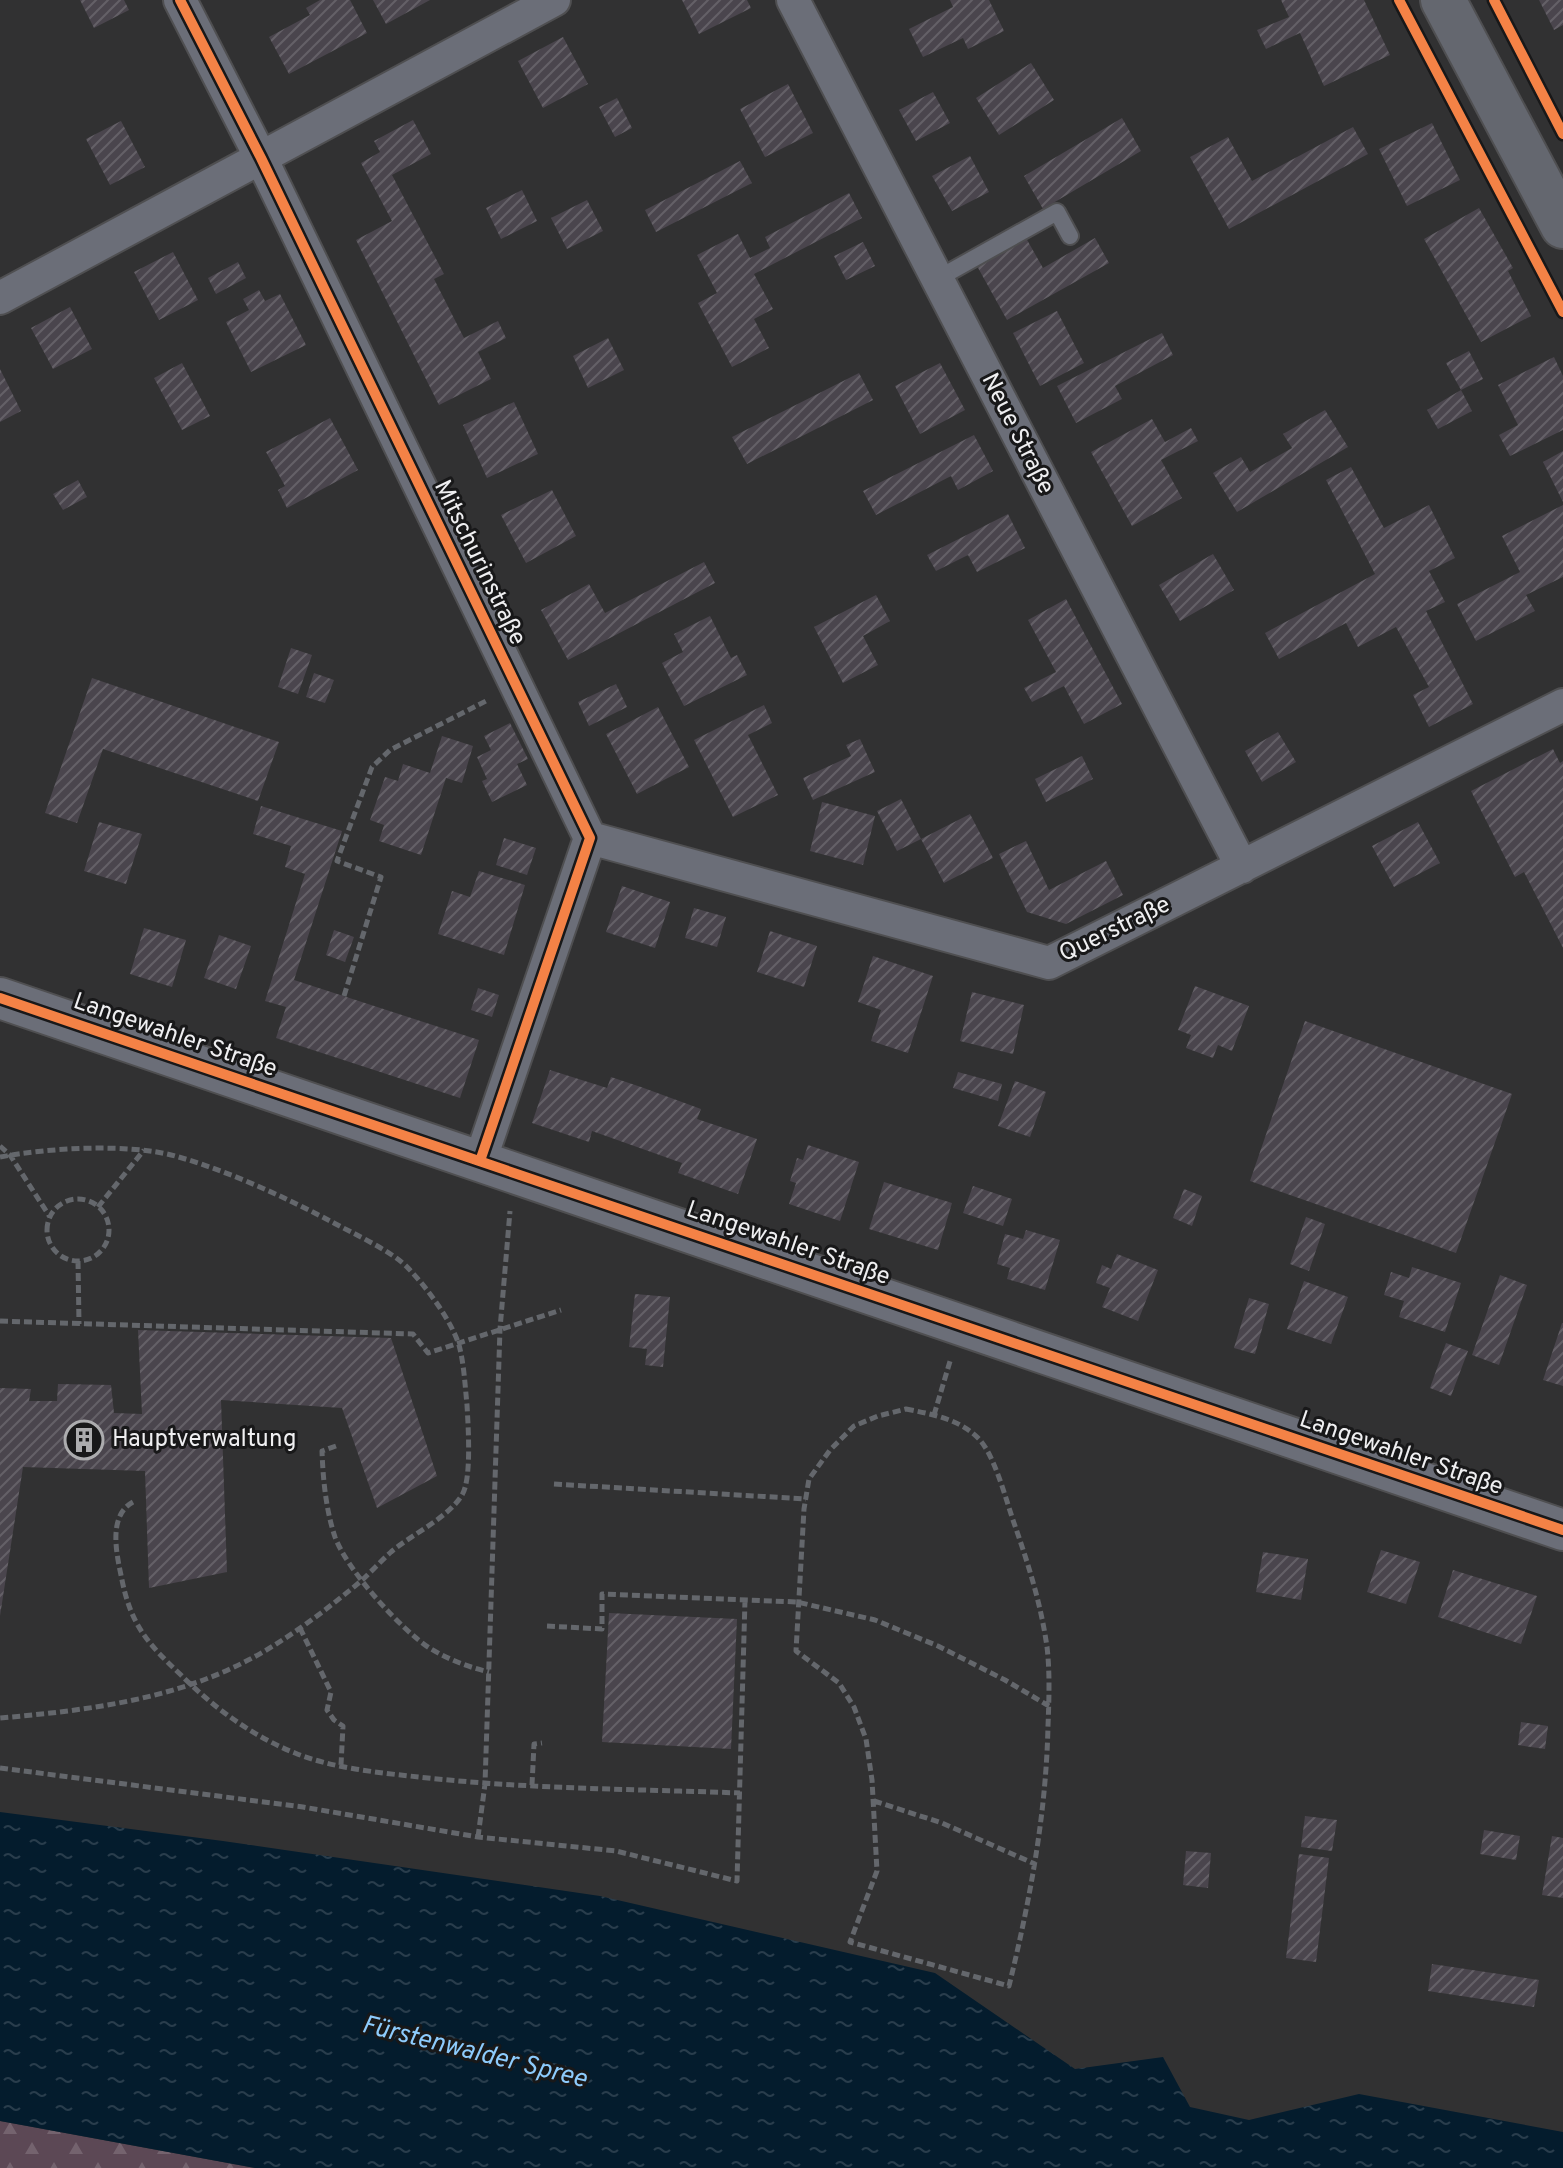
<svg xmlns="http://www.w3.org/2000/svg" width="1563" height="2168" viewBox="0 0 1563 2168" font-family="Overpass,sans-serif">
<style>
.forest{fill:url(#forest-firs)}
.water{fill:url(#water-ripples)}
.building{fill:url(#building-hatch)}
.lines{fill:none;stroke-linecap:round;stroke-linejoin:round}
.service-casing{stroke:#4f4f51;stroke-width:20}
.minor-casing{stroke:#4f4f51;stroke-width:36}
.tertiary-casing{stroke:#4f4f51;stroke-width:44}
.secondary-casing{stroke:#4f4f51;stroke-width:48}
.path{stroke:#64676c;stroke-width:5;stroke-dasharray:8 4;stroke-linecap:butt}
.service{stroke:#6b6e78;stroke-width:16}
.minor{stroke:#6b6e78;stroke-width:32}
.tertiary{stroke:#6b6e78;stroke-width:40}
.secondary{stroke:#64676f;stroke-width:44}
.cycleway-casing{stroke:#181819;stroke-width:15}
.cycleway{stroke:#f48246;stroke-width:10}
.labels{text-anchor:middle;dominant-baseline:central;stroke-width:6;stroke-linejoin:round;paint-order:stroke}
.street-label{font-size:24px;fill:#efeff1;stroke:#181819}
.poi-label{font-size:24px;fill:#efeff1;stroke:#181819;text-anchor:start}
.water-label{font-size:26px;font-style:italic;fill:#8dcbfc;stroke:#181819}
</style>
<defs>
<pattern id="forest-firs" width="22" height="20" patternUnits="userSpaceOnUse" patternTransform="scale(2)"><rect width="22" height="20" fill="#5c4855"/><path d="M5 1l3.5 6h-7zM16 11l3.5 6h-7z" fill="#74636e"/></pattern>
<pattern id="water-ripples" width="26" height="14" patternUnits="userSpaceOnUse" patternTransform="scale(2)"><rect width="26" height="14" fill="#041c2d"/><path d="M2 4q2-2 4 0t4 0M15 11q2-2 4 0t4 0" fill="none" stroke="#293d4c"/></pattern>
<pattern id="building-hatch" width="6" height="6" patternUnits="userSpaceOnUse" patternTransform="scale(2)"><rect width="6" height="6" fill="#4a454d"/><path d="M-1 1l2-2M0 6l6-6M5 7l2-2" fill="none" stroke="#646067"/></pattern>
</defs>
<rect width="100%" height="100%" fill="#313132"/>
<path class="forest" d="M0,2121L255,2168H0Z"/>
<path class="water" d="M0,1812L223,1841L600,1896L935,1973L1075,2069L1163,2057L1190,2107L1249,2120L1359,2094L1563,2132V2168H255L0,2121Z"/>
<path class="building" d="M80,0H124L129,10L94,28Z
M320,0H350L367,33L289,74L269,37L310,15L306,8Z
M373,0H430L386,24Z
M682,0H747L751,8L699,34Z
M950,0H989L1004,31L968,49L963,38L923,57L909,29L953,7Z
M1281,0H1364L1390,55L1324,86L1300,33L1266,49L1257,30L1289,17Z
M1539,0H1563V25L1554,30Z
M563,37L588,84L543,108L518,61Z
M1031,63L1054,100L999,135L976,98Z
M788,84L813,133L765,157L740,109Z
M933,92L950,123L916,141L899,110Z
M617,98L632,128L615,137L599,107Z
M1122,118L1141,151L1043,209L1024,176Z
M413,120L431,154L392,175L444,274L434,279L464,338L498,321L506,338L478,352L491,379L439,405L356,240L392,221L361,163L380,152L374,141Z
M121,121L145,167L110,185L86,139Z
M1432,123L1460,180L1407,206L1379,149Z
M1353,127L1368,154L1229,229L1190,157L1228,137L1252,181Z
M970,156L989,192L952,211L932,176Z
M740,161L752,183L656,232L645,210Z
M522,190L537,221L501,239L486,208Z
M849,193L862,218L754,274L773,309L754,319L769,348L732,367L698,303L717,293L697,255L738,234L750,258L770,248L765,237Z
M587,200L603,231L567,249L551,218Z
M1479,208L1513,268L1508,271L1531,316L1481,342L1424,239Z
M1026,238L1043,268L1095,238L1109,263L1007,320L977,266Z
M863,242L875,266L846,280L834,256Z
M173,252L198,300L159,320L134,272Z
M238,262L246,278L216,294L208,278Z
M259,290L265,301L280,294L306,345L251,372L226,322L249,310L243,299Z
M70,307L92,349L53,369L31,328Z
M1057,311L1084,363L1040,386L1013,333Z
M1162,333L1173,355L1115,386L1122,399L1076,423L1057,386Z
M608,338L624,370L588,388L573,356Z
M1469,351L1483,379L1461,390L1446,363Z
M1554,357L1563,376V430L1510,456L1499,435L1518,425L1498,385Z
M182,363L210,416L182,430L154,378Z
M940,363L965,410L920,434L895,386Z
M0,369L21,411L0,422Z
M859,373L873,400L747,464L732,437Z
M1461,390L1472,411L1438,429L1427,410Z
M514,402L538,454L487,478L463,425Z
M1325,410L1348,447L1237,512L1213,473L1241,457L1250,472L1292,448L1283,434Z
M330,418L358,470L287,508L278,490L285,486L266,452Z
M1152,419L1165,442L1191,428L1198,441L1161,460L1182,498L1132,526L1091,452Z
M974,435L993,471L958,490L951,476L876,515L863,491Z
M1563,451V502L1543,462Z
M1351,467L1384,528L1429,505L1455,558L1429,571L1445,602L1426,611L1473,704L1429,727L1413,695L1429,687L1396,627L1358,647L1346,623L1279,659L1265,633L1375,574L1326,480Z
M78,480L87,497L63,510L53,494Z
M552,490L576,536L526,563L501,515Z
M1563,505V577L1526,595L1535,611L1476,641L1457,604L1520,572L1502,536Z
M1008,514L1025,548L977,572L968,555L936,571L927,555Z
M1213,554L1234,590L1180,621L1159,585Z
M704,562L715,583L568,660L541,610L589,584L605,613Z
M876,595L890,621L863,636L878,665L843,683L814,627Z
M1066,599L1122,704L1084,724L1064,686L1032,702L1024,688L1056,672L1028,620Z
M710,616L731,658L737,655L747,675L684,706L662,663L683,652L674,634Z
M291,648L312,655L298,694L278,687Z
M314,673L334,680L325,703L306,697Z
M92,678L279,742L258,801L103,749L77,823L45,813Z
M616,684L627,707L589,726L578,702Z
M764,705L772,723L748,735L778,795L733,817L694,740Z
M658,707L689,767L637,794L606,734Z
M510,723L528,759L517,764L527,785L492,802L482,781L487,779L477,757L491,750L484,736Z
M1278,732L1296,762L1262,782L1245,751Z
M442,736L473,746L462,783L446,778L421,855L379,841L384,825L370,820L385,777L398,781L403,764L430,773Z
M860,739L875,772L813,800L803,778L851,756L846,745Z
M1553,749L1560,763L1563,761V948L1524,872L1515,877L1471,791Z
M1082,756L1093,779L1046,802L1035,779Z
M901,799L921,839L897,851L877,811Z
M822,802L875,816L863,865L810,851Z
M261,806L342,831L294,980L479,1040L460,1098L276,1038L286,1007L265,1001L305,874L285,867L291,846L253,834Z
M970,814L993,858L944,883L921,839Z
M99,822L142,834L126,884L84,871Z
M1418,822L1440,863L1394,887L1372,846Z
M504,838L536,848L527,875L496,865Z
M1026,841L1049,890L1106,861L1123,895L1066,924L1027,912L999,854Z
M479,871L525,885L504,955L438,934L452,891L470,897Z
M622,886L670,902L655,948L606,932Z
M694,908L726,917L717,947L685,938Z
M144,928L186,940L172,987L130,974Z
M334,930L354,937L345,962L326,955Z
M770,931L817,946L804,987L757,972Z
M219,935L251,946L236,989L204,978Z
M873,956L933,976L908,1053L871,1041L881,1010L858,1002Z
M1195,986L1249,1006L1232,1051L1218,1045L1213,1058L1186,1048L1191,1035L1178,1030Z
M478,988L499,995L492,1017L471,1010Z
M972,992L1024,1005L1013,1054L960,1041Z
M1305,1021L1512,1094L1456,1253L1250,1181Z
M550,1070L607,1088L611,1077L641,1087L701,1109L697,1119L757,1139L738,1194L678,1173L682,1163L592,1131L589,1142L532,1123Z
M958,1072L1002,1084L998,1101L953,1088Z
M1015,1081L1046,1092L1030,1137L998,1126Z
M808,1145L859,1162L840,1221L789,1204L796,1183L790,1181L797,1158L803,1160Z
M884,1182L952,1203L938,1250L869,1229Z
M973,1186L1012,1199L1003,1226L963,1213Z
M1184,1189L1202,1196L1192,1226L1173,1218Z
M1306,1217L1325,1224L1309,1271L1290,1264Z
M1026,1230L1060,1240L1045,1290L1007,1279L1010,1268L997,1264L1005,1234L1023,1239Z
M1117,1254L1158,1270L1138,1321L1102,1307L1110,1288L1096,1283L1102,1265L1111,1269Z
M1412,1267L1461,1283L1445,1332L1399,1317L1404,1301L1384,1295L1391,1272L1409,1278Z
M1500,1275L1527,1285L1499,1365L1472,1355Z
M1304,1281L1348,1297L1331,1344L1287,1329Z
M635,1294L670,1297L663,1367L645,1365L647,1349L629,1347Z
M1249,1298L1269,1304L1255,1354L1234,1348Z
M1562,1323H1563V1386L1543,1380Z
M138,1330L391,1338L437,1476L377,1508L342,1408L221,1400L227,1572L149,1588L145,1471L23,1467L0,1616V1388L31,1389L29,1401H57L58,1384L111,1385L114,1413L142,1414Z
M1446,1343L1468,1351L1451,1396L1430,1388Z
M1381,1550L1420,1562L1406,1604L1367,1592Z
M1263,1552L1308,1559L1301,1600L1256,1592Z
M1453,1570L1537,1596L1521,1644L1438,1617Z
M609,1613L737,1619L731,1749L602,1742Z
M1521,1722L1548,1726L1545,1749L1518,1745Z
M1305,1816L1337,1820L1332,1851L1301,1847Z
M1484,1830L1520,1836L1516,1860L1480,1854Z
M1552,1836L1563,1838V1898L1542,1895Z
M1186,1851L1211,1853L1208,1888L1183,1885Z
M1299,1854L1329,1858L1316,1962L1286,1958Z
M1432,1964L1539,1980L1534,2007L1428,1991Z"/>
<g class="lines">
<g class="service-casing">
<path id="service" d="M937,279L1057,212L1070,236"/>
</g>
<g class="minor-casing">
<path id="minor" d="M180,0L261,158L590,838L480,1161
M793,0L1242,867
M0,298L554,0
M590,838L1049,963L1563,705"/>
</g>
<g class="tertiary-casing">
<path id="tertiary" d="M0,998L1563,1530"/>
</g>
<g class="secondary-casing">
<path id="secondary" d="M1443,0L1563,226"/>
</g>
<path class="path" d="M344,996L381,877L337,861L372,767L390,750L488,700
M0,1146L10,1155L50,1217
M0,1157C47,1148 129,1143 175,1156C226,1170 285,1197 332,1222C352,1233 394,1252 409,1269C427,1288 451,1320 459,1345C464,1364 465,1385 467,1405C468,1424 472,1479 462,1495C448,1518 412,1534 391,1552C381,1561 371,1572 361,1581C330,1607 297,1632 263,1652C182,1699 91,1710 0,1718
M47 1230a31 31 0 1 1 62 0a31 31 0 1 1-62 0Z
M98,1207L144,1150
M78,1261L79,1324
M0,1321L413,1334L428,1353L561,1310
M906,1409C931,1414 960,1419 979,1439C995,1456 1006,1500 1014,1523C1028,1563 1041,1604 1047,1647C1050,1672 1049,1700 1048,1726C1046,1815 1030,1900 1009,1986L850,1942L877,1871L872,1780L866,1739L854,1707L839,1683L796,1651L804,1509L809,1479L830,1450L854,1426L878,1416Z
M934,1415L951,1358
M336,1446L322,1451C323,1480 326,1510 335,1537C347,1570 402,1631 431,1649C450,1660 468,1667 489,1672
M554,1484L806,1499
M133,1502C107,1516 117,1556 122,1580C131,1625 148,1644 181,1675C213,1707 252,1736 295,1753C331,1768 381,1773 419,1777C526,1789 633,1789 740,1793
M547,1626L602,1629V1594L797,1602L875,1620L938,1646L1005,1680L1049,1706
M300,1628L331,1692L327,1710L334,1720L343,1726L341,1765
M0,1768L303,1807L478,1837L616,1851L737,1881L745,1600
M532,1785L534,1744L542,1743
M874,1801L942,1823L1035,1864
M478,1837L485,1784L500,1329L510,1211"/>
<use href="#service" class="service"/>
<use href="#minor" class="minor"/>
<use href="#tertiary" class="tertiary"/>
<use href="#secondary" class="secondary"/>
<g class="cycleway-casing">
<path id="cycleway" d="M180,0L261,158L590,838L480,1161
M1399,0L1563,312
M1494,0L1563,134
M0,998L1563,1530"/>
</g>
<use href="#cycleway" class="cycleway"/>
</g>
<defs>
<g id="building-ring" transform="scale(2)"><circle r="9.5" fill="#181819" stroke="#acacae" stroke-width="1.5"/><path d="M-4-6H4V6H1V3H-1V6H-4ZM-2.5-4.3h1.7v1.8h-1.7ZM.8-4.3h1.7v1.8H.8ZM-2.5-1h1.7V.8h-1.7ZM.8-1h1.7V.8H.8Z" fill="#acacae"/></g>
</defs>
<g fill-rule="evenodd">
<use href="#building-ring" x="84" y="1440"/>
</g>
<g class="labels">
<g class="street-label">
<text transform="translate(1017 434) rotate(63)">Neue Straße</text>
<text transform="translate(479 563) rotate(64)">Mitschurinstraße</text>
<text transform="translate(1115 930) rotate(-26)">Querstraße</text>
<text transform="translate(175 1036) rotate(19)">Langewahler Straße</text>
<text transform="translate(788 1244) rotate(19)">Langewahler Straße</text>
<text transform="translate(1401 1454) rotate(19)">Langewahler Straße</text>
</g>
<g class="poi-label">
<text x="112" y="1440">Hauptverwaltung</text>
</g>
<g class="water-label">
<text transform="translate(474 2053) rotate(14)">Fürstenwalder Spree</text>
</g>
</g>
</svg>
